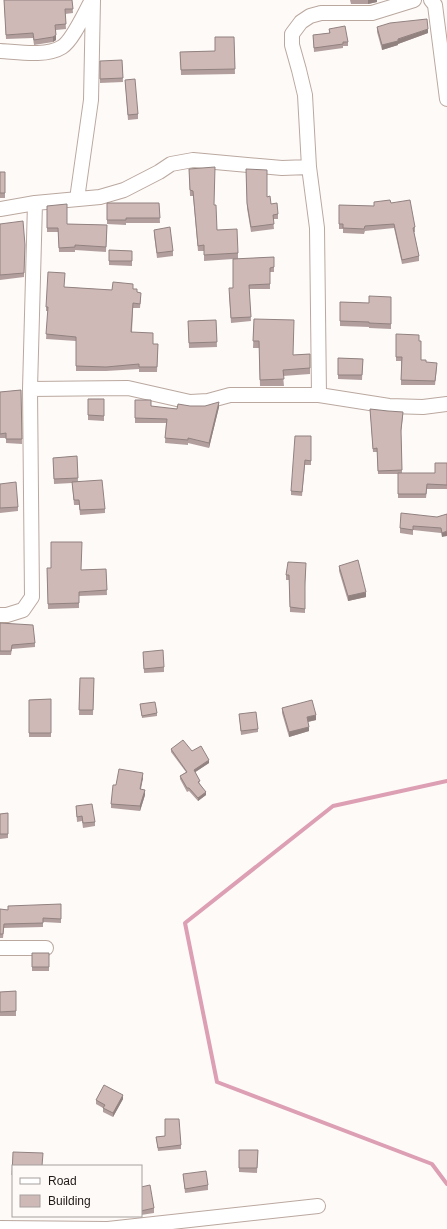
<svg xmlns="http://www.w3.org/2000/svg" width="447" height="1229" viewBox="0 0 447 1229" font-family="Arial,sans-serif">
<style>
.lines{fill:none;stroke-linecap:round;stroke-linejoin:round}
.stream{stroke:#dc9fb4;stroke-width:4}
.minor-casing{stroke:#baa89f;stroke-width:16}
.minor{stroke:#fff;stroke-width:14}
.wall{fill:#b29f9d}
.shaded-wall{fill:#918280}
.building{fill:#cfb9b7;stroke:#918280}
</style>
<rect width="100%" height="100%" fill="#fefaf8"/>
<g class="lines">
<path class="stream" d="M447,781L333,806L185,923L217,1082L432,1164L447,1184"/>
<g class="minor-casing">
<path id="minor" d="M431,0L435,5L447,99
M0,51C18,52 46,57 62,47C73,40 85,12 92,0
M77,199L91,100L93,0
M0,209L35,203L100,197L124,190L159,172L171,164L193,160L282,168L309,167
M30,389L128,388L190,402L208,401L230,395H319L389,406L423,407L447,404
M319,395L317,228L309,167L305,95L299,70L292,45V34L301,22L310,16L321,13H372L414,0
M0,615H7L23,610L32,597L30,389L35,203
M0,948H46
M0,1228L106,1229
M108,1229L318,1206"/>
</g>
<use href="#minor" class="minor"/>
</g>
<path class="wall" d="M4,0H72L73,13L65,14L66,29L56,30V40L53,42L34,45L33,38L6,39Z
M350,0H377V2L368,4H351Z
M377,27L428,33L398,44V45L382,50L377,32Z
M329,29L348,42V46H343V48L314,52L313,35L329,33Z
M234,37L235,74L181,75L180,52L215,51Z
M122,60L123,82L100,83V79Z
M125,80L138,114V119L128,120Z
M189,169L214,205L217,230L238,253V259L274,257V272H270V289H249L251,321L231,323L229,293L233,288V259L204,261V251H198L193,196H190Z
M246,169L267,197L271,204L278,214V219H273L274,229L251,232L247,208Z
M0,172H5V198H0Z
M374,202L391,203L415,227V232H414L419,256V261L402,264L394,228L365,231L364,234L343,233V229H339V205L374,206Z
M107,203H159L160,223H126V225L107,224Z
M47,206L67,224L107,225L106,252L75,250V252H59L58,232H47Z
M0,224L25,245L24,277L0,280Z
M154,230L173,251V256L157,258L154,234Z
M109,250L132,251V266L109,265Z
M65,287L112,290L133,289L137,292L141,297L140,308H133L132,332L153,344H158L157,372H139V369L106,371H76V341L46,339L48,311H46V307Z
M391,297V329L369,328V327L340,326V302L369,303Z
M254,319L293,355L310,354V374L283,376L284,386H260L259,348H253Z
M216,320L217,347L189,348L188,321Z
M396,334L419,341L421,360L437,367L435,385H401V361H396Z
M338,358L363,359L362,380L338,379Z
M21,390L22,444L6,443V438H0V392Z
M88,399H104V421L88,420Z
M135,400L151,407L177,409L190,406H205L219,407L209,448L188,443V445L165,443L166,423H135Z
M370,409L403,415L401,433L402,473H435L447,463V489H427L426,498H398V474H378L377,452H373Z
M311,436V465H305L302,496L291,495V491Z
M77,456L78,482L105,509V513L80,515L79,505H74L72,483L54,484L53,458Z
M0,484L18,507V511L0,513Z
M447,514L442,537L441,533L413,530V535L400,533V528L437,517Z
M339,566L366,597L348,601L339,571Z
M47,568L81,570L106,569L107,595L79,596V608L48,609Z
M306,568L305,587V613L290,612L289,580H286V575Z
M0,623L35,643V647L12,649L11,655H0Z
M143,652L164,667V672L144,673Z
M80,678H94L93,715H79Z
M51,699V737H29V700Z
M140,704L157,713V716L142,718Z
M282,708L316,720L308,722L309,731L289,737L282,713Z
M239,714L258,729V732L241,735Z
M171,749L192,751L209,763L195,772L200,784L206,795L198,801L189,791L187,792L180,779V776L186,772L171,752Z
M143,778L140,789L145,795L140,811L111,808V804L116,785Z
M76,806L95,822V826L83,828L82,821L77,822Z
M8,813V838L0,839V814Z
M61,904V923L43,922V927L4,928L3,938H0V909L8,910Z
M32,953H49V971H32Z
M16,991V1016H0V992Z
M123,1099L113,1117L103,1112V1108L96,1104V1100Z
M165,1136L181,1145V1149L158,1151L156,1137Z
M239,1150H258L257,1173L239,1172Z
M183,1174L208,1185V1190L185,1193Z
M141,1187L154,1208V1213L141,1215Z
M20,1216H39V1217Z"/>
<path class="shaded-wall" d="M368,0H377V2L368,4Z
M428,29V33L398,44V45L382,50V45Z
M56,35V40L53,42V37Z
M219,402V407L209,448V443Z
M447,531V536L442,537V533Z
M366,592V597L348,601V596Z
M316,715V720L307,722V717Z
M309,727V731L289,737V732Z
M209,760V763L194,773V770Z
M143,773V778L140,794V789Z
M145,790V795L140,811V806Z
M206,792V795L198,801V798Z
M123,1095V1099L113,1117V1113Z"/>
<path class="building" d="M4,0H72L73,9H65L66,24L55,25L56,35L53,37L34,40L33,33L6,35Z
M427,19L428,29L398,39V41L382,45L377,27L390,23Z
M345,26L348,42H343V44L314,48L313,35L330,33L329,29Z
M215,37H234L235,69L181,70L180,52L215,51Z
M122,60L123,78L100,79V61Z
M135,79L138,114L128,115L125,80Z
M215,167L214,205H216L217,230L237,229L238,253L204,255V245L198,246L193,191L190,190L189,169Z
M246,169L267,170V197L270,196L271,204L277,203L278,214L273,215L274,224L251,227L247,203Z
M0,172H5V193H0Z
M390,200L391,203L410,200L415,227L413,228L419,256L402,260L394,224L365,226L364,229L343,228V224H339V205L374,206V202Z
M107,203H159L160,218H126V220H107Z
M67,204V224L107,225L106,247L75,245V247L59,248L58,228H47V206Z
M23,221L25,245L24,273L0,275V224Z
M170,227L173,251L157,253L154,230Z
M109,250L132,251V261H109Z
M274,257V267L270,268V284L249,285L251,317L231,318L229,288H233V259Z
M48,272L65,273L64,287L112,290L113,282L133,284V289H137V292L141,293L140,304L133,303L131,332L153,333V344H158L157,367H139V364L106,367L76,366V337L46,334L48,307H46Z
M369,296L391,297V324L369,323V322L340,321V302L369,303Z
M254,319L294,320L293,355L310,354V368L283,370L284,379L260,380L259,341H253Z
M216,320L217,342L189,343L188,321Z
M396,334L419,335V341H421V360H426V362L437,363L435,381L401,380L402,357H396Z
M338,358L363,359L362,375H338Z
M21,390L22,439H6V433L0,434V392Z
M88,399H104V416L88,415Z
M135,400H151V406L177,409L178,404L190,406H205L219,402L209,443L188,438V440L165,438L167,419L135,418Z
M370,409L388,411L403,412L401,430L402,470L378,471L377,448L373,449Z
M295,436H311V461L305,460L302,492L291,491Z
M77,456L78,478L54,479L53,458Z
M435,463H447V485L427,484L426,494H398V473H435Z
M102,480L105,509L80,510L79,500H74L72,482Z
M16,482L18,507L0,508V484Z
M401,513L437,517L447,514V531L442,533L441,528L413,526V530L400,528Z
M51,542H82L81,570L106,569L107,590L79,592V603L48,604L47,568H51Z
M358,560L366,592L348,596L339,566Z
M288,562L306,563L305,582V609L290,607L289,575H286Z
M0,623L33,625L35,643L12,645L11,651H0Z
M163,650L164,667L144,669L143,652Z
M80,678H94L93,710H79Z
M51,699V733H29V700Z
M312,700L316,715L307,717L309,727L289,732L282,708Z
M155,702L157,713L142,716L140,704Z
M256,712L258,729L241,731L239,714Z
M183,740L192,751L201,746L209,760L194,770L200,781L198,782L206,792L198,798L189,788H187L180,776L187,772L171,749Z
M119,769L143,773L140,789L145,790L140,806L111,804L113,785H116Z
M92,804L95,822L83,823L82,816L77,817L76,806Z
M8,813V834H0V814Z
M61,904V919L43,918V923L4,924L3,934H0V909L8,910V906Z
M32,953H49V967H32Z
M16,991V1011L0,1012V992Z
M104,1085L123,1095L113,1113L103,1108L105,1105L96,1100Z
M165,1119H179L181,1145L158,1148L156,1137L165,1136Z
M239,1150H258L257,1168H239Z
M13,1152L43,1153L42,1166H13V1175H12Z
M206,1171L208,1185L185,1189L183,1174Z
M150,1185L154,1208L141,1211V1187Z"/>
<rect x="12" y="1165" width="130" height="52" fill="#fefaf8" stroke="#a5a09e"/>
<rect x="20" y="1178" width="20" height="6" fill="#ffffff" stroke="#a5a09e"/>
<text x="48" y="1185" font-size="12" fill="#201916">Road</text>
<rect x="20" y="1195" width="20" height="12" fill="#cfb9b7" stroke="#a5a09e"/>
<text x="48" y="1205" font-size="12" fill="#201916">Building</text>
</svg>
